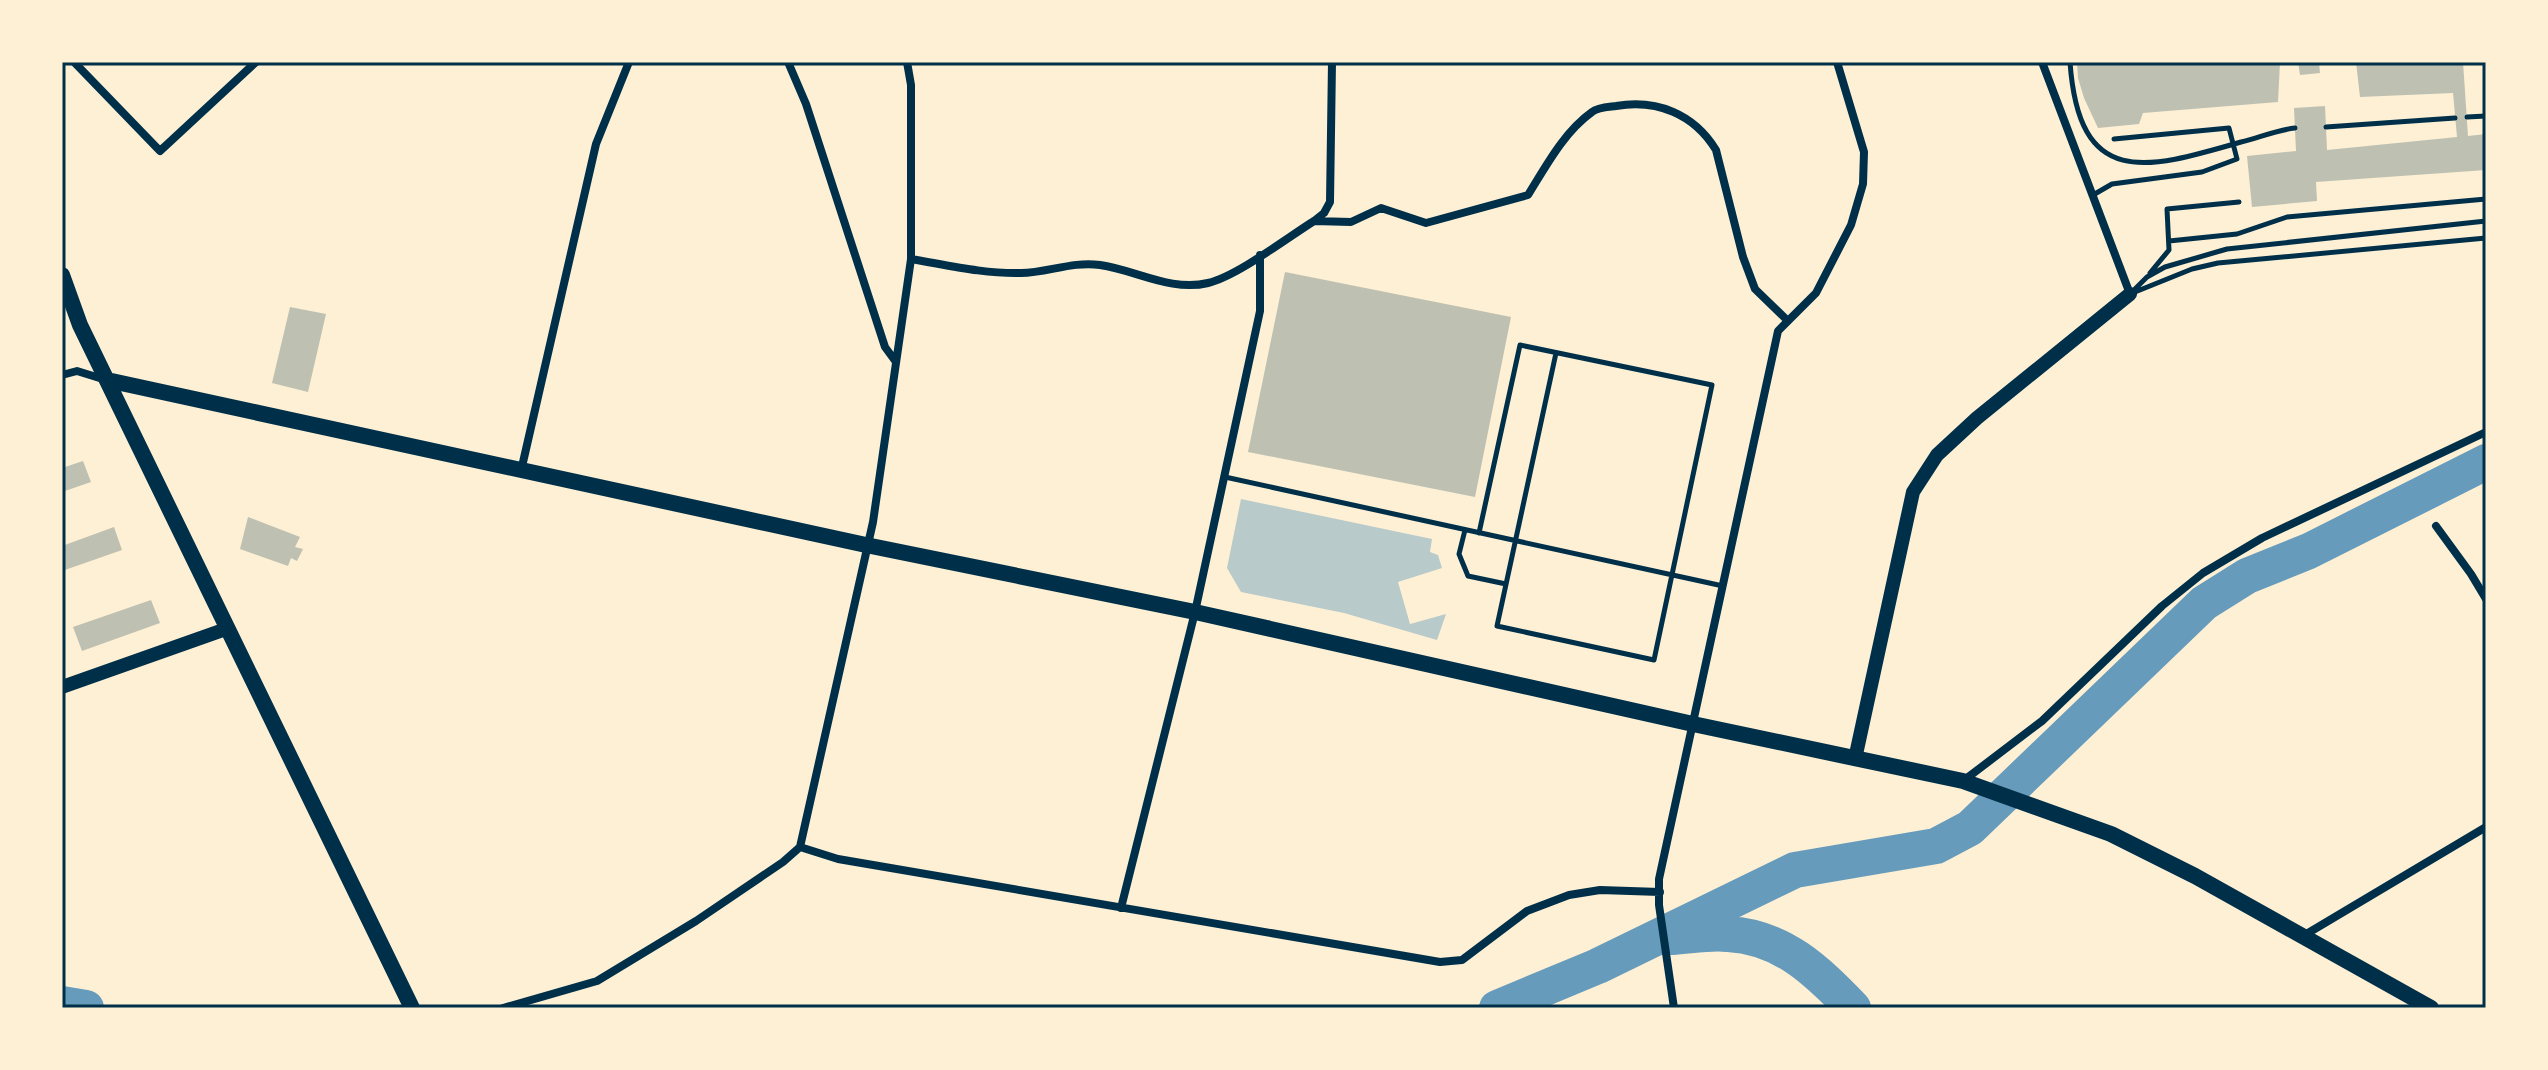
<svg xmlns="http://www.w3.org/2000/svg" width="2548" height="1070" viewBox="0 0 2548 1070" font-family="Quicksand,sans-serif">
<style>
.green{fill:#b9caca}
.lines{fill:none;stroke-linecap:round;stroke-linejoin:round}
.river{stroke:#669bbc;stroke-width:36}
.building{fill:#bec0b2}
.service{stroke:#003049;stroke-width:5}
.minor{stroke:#003049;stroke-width:8}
.tertiary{stroke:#003049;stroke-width:14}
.secondary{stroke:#003049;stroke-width:16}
.neatline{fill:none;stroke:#003049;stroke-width:3}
</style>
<rect width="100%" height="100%" fill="#fdf0d5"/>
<path class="green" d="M1241,499L1432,539L1430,552L1438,555L1442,568L1398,582L1410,624L1446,614L1437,640L1344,613L1241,592L1227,568Z"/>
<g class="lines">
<path class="river" d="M1672,937C1690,936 1710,932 1728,934C1783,937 1817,971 1853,1008
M62,1004L86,1008
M1497,1008L1598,966L1795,870L1936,846L1970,828L2204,603L2247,576L2309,551L2486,462"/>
</g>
<path class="building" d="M2077,62H2280L2278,102L2143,113L2139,124L2098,128L2084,98L2078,78Z
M2298,62H2319L2320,73L2300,75Z
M2356,62H2463L2468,136L2486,134V170L2316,182L2317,201L2252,207L2247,156L2296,151L2294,108L2325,106L2327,150L2457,137L2453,93L2360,97Z
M1285,272L1511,317L1475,497L1248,452Z
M290,307L326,314L308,392L272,383Z
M83,461L91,482L62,492V468Z
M248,517L300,537L295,547L303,549L297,561L291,558L288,566L240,549Z
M114,527L122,550L62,571V546Z
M151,600L160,623L82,651L73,627Z"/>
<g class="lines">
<path class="service" d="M2070,62C2079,189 2145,170 2241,142C2258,138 2277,130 2295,128
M2467,117L2486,116
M2326,127L2455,118
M2093,195L2112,184L2202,172L2237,159L2229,128L2114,139
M2486,221L2227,249L2165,267L2147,277L2130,294L2192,269L2218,263L2486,238
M2169,241L2237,234L2287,217L2486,199
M2150,273L2169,250L2167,209L2239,202
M1225,477L1723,586
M1465,530L1459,554L1468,576L1506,584
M1479,533L1520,345L1712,385L1654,660L1497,626L1556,353"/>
<path class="minor" d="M74,62L160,151L256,62
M788,62L806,104L885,347L896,362
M2042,62L2130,294
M1314,221L1351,222L1381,208L1426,223L1528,195C1546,166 1564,132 1592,112C1598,107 1608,107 1616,106C1657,99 1694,114 1716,150L1743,257L1755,289L1787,320
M911,259C947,265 984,274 1021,273C1047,273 1072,261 1100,265C1136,270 1171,292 1208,283C1237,276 1287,238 1314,221L1324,213L1330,202L1332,62
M62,375L77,371L106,380
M521,471L596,144L629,62
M2436,526L2471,574L2486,599
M1963,781L2042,721L2162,606L2203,573L2262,538L2486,432
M800,847L838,859L1440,962L1462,960L1527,911L1569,895L1600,890L1660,892
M1121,908L1195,612L1260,311V255
M2303,936L2486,827
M503,1008L597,981L696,921L783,862L800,847L873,522L896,363L911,259V85L907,62
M1674,1008L1659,905V879L1778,331L1816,293L1851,225L1863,184L1864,152L1837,62"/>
<path class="tertiary" d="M62,687L226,629
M1855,759L1913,492L1937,455L1977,418L2130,294"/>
<path class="secondary" d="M62,275L80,325L412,1008
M107,380L866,545L1195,612L1693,724L1963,781L2111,834L2195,876L2431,1008"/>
</g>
<rect width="2548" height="1070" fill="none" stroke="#fdf0d5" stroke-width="128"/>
<rect x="64" y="64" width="2420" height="942" class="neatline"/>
</svg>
